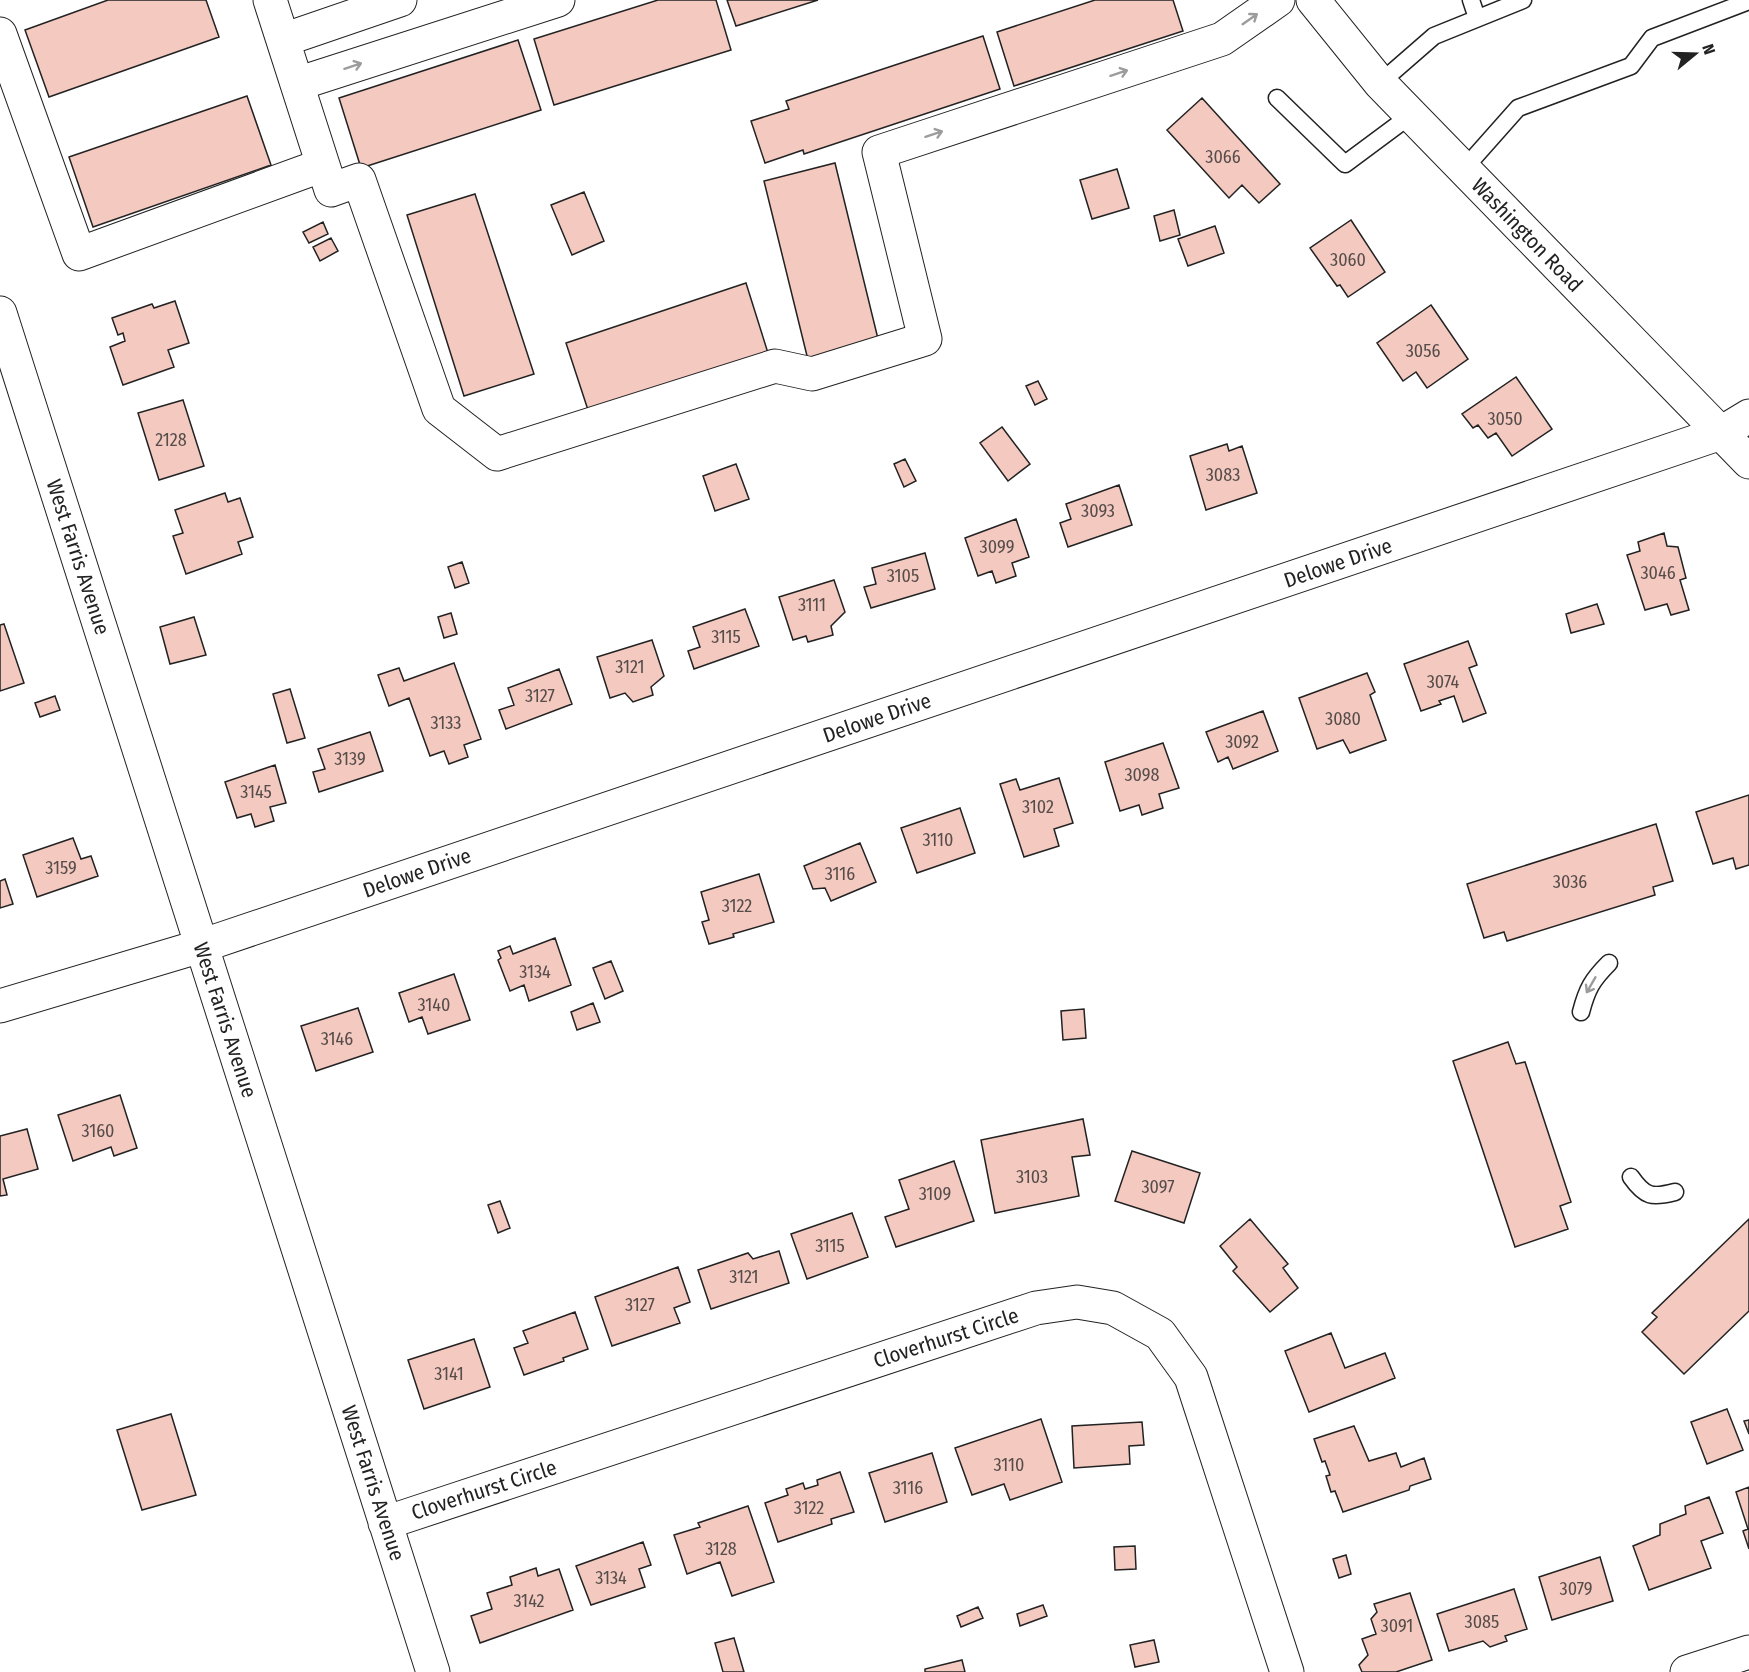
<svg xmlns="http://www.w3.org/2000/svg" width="1749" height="1672" viewBox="0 0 1749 1672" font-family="'Fira Sans Condensed',sans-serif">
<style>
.building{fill:#f3c9c0;stroke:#222;stroke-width:1.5}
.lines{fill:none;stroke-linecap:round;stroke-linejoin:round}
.service-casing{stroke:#222;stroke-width:19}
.minor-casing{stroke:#222;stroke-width:35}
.tertiary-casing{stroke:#222;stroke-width:35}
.service{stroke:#fff;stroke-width:16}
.minor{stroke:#fff;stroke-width:33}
.tertiary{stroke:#fff;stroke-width:33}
.oneway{stroke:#9c9c9c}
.labels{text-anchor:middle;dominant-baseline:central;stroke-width:4.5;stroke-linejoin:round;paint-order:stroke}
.number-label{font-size:18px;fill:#564c4a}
.street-label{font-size:21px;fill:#222;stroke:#fff}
</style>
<rect width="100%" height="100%" fill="#fff"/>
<path class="building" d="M108,0H206L219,37L49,97L25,30Z
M658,0H716L731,50L554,105L534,39Z
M727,0H818L736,26Z
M1095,0H1173L1183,31L1014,86L997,32Z
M983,36L1000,89L804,154L803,150L765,163L751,121L789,109L786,101Z
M518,40L541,110L361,168L339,98Z
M247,96L271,165L93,227L69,157Z
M1202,98L1280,184L1259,203L1242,185L1229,198L1167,130Z
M835,163L880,347L809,364L764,181Z
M1117,169L1129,208L1092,219L1080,180Z
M584,192L604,241L572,255L551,205Z
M475,194L534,374L464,396L407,215Z
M1174,210L1180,235L1160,241L1154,216Z
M1351,220L1385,272L1348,297L1340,285L1337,286L1310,248Z
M323,222L328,234L309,243L303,232Z
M1215,226L1224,253L1188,266L1178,239Z
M331,238L338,251L320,261L313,247Z
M746,283L768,353L589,413L566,343Z
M175,301L189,343L168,350L174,367L123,385L110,347L125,341L123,333L118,335L112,318L152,304L154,308Z
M1431,305L1468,359L1427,388L1416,372L1403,381L1377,343Z
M1516,377L1552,429L1512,456L1496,433L1488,438L1478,425L1473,428L1462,414Z
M1038,381L1047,399L1035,405L1026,386Z
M183,400L204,466L159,480L138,413Z
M1002,427L1030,464L1008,481L980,443Z
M1227,444L1229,451L1242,446L1257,493L1206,510L1190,456Z
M905,459L916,481L904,487L894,464Z
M736,464L749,499L715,511L703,476Z
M1119,485L1132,525L1068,547L1060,523L1071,519L1066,504Z
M225,493L228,502L240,498L253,537L238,542L242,554L186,574L173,536L183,533L175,510Z
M1016,519L1029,557L1012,563L1016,576L996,583L992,571L978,576L965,538Z
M1664,533L1667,546L1678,547L1686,578L1680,580L1689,610L1671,615L1667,604L1645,610L1627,555L1640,551L1638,542Z
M925,553L935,589L871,608L864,587L876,584L872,568Z
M462,562L469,583L455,588L448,567Z
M834,580L845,612L831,626L833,635L808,642L806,636L793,640L779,597Z
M1597,604L1604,624L1571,633L1566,614Z
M745,609L759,646L694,669L688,651L700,647L693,627Z
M451,613L457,634L444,638L438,617Z
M194,617L206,655L170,664L160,627Z
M4,624L24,683L0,691V625Z
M652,640L664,676L651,687L653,695L633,702L625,693L610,698L597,657Z
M1468,641L1477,665L1469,668L1486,713L1463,722L1454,696L1439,701L1441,704L1421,711L1404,664Z
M454,663L481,739L464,745L468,757L449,764L444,751L430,756L409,698L389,706L378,675L399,668L404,681Z
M559,669L572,704L506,729L499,710L514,705L508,688Z
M1367,673L1375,692L1370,695L1386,740L1350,753L1343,740L1317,749L1299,698Z
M290,689L305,738L287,743L273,694Z
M55,696L60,710L40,717L35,703Z
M1263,711L1278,751L1233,769L1228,757L1218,762L1206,732Z
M370,732L383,771L319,792L313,772L325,769L318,749Z
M1163,743L1179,788L1159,794L1163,808L1142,815L1139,805L1120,811L1105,762Z
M275,765L286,803L270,807L274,821L255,827L251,814L237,818L225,782Z
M1059,778L1073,823L1054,829L1059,846L1024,857L1000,784L1016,779L1020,790Z
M1749,795V865L1736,869L1733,858L1713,864L1696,812Z
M960,808L975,853L917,873L901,828Z
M1656,824L1673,881L1653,887L1655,895L1507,941L1504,932L1484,938L1467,884Z
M73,838L81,859L91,856L98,876L37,897L23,855Z
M860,843L876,882L831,901L825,888L813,889L804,866Z
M759,874L774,922L733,934L734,937L709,944L702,922L709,920L701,892Z
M5,879L13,904L0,908V881Z
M555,938L571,985L529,1001L524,985L510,991L498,960L501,958L498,951L510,946L513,954Z
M611,961L623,991L605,999L593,968Z
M454,974L470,1020L428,1034L422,1017L409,1022L399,993Z
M593,1003L600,1022L577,1030L571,1012Z
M358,1008L373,1052L316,1071L301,1026Z
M1084,1009L1086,1038L1063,1040L1061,1011Z
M1508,1042L1516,1064L1525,1062L1571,1202L1560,1206L1568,1229L1515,1247L1453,1061Z
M120,1095L137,1148L114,1156L111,1147L73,1161L58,1115Z
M1083,1119L1090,1155L1072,1157L1079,1196L995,1213L981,1140Z
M27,1129L38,1169L3,1179L7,1195L0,1196V1136Z
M1132,1151L1200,1173L1184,1223L1115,1201Z
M954,1161L974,1221L896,1247L885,1217L909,1209L899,1180Z
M500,1201L510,1228L498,1233L488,1205Z
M852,1213L868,1257L807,1279L791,1234Z
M1250,1219L1288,1264L1283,1268L1298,1288L1270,1312L1233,1271L1237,1267L1220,1246Z
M1749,1219V1311L1684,1374L1642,1332L1657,1317L1652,1313Z
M779,1251L789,1283L711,1309L698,1270L748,1253L753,1259Z
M678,1267L690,1302L674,1308L680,1323L612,1346L595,1297Z
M575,1312L588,1349L563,1358L564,1361L524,1375L514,1348L528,1343L523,1331Z
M1331,1333L1345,1368L1385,1353L1395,1378L1309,1412L1285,1351Z
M474,1339L490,1387L424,1409L408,1360Z
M1727,1409L1743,1450L1707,1464L1691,1422Z
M171,1414L196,1495L142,1510L117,1430Z
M1041,1419L1062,1482L1010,1500L1004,1484L972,1495L955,1448Z
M1749,1420V1434L1744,1421Z
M1142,1422L1144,1445L1129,1446L1130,1464L1074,1468L1072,1426Z
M1354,1426L1369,1461L1396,1453L1401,1467L1424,1458L1431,1479L1410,1486L1409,1490L1343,1512L1335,1491L1331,1492L1326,1476L1330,1475L1325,1461L1322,1462L1314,1439Z
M932,1453L947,1502L885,1522L869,1473Z
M840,1472L854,1512L831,1519L832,1524L778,1542L765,1503L788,1495L786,1489L803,1483L805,1489L818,1485L817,1480Z
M1749,1487V1549L1743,1531L1748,1529L1736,1492Z
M1709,1497L1723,1533L1701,1541L1711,1568L1649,1590L1633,1546L1660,1535V1524L1686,1514L1685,1506Z
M748,1506L774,1582L732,1596L720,1562L687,1574L674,1535L700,1527L698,1523Z
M643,1542L651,1565L639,1569L645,1587L591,1605L576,1566Z
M1135,1546L1136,1569L1115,1570L1114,1547Z
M1346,1555L1351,1574L1339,1578L1333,1559Z
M1600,1557L1613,1601L1552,1620L1539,1577Z
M536,1568L538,1576L559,1569L573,1610L480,1643L471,1616L492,1609L487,1593L512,1585L510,1577Z
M1514,1589L1527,1629L1505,1636L1507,1641L1490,1647L1483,1641L1449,1651L1437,1614Z
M1410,1593L1432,1660L1396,1672H1362L1359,1665L1368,1655L1362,1639L1376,1634L1371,1619L1377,1612L1374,1604Z
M1043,1605L1047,1616L1020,1626L1017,1614Z
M978,1607L983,1618L961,1627L957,1616Z
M734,1638L744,1672H723L715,1643Z
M1154,1640L1159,1662L1135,1667L1130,1645Z
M962,1660L965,1672H925V1669Z"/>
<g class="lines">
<g class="service-casing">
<path id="service" d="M1471,0L1477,18
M1380,83L1434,36L1523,0
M1277,98L1345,164L1411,115
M1463,170L1518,108L1631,66L1652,38L1749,1
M1581,1012C1587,989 1592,980 1609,963
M1631,1177C1645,1197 1652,1198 1675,1192"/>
</g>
<g class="minor-casing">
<path id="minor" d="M270,0L331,190L359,180L439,409L497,454L775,366L812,374L925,339L879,152L1222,39L1278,0
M0,34L79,254L323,165
M283,40L400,0
M297,84L558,0
M0,313L433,1672
M0,1006L201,946L1721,433
M385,1523L1036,1308L1077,1302L1113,1308L1160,1334L1191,1377L1287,1672
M1687,1672L1749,1652"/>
</g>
<g class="tertiary-casing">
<path id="tertiary" d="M1313,0L1380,83L1749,462
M1721,433L1749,416"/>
</g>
<use href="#service" class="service"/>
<use href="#minor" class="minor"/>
<use href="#tertiary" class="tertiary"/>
</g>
<defs><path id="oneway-shaft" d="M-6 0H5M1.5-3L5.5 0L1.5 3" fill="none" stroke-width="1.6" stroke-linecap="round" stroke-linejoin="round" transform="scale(1.5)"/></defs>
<g class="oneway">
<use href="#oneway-shaft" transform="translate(1250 19) rotate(-35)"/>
<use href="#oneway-shaft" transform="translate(353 66) rotate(-18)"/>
<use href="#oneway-shaft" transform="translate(1119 73) rotate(-18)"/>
<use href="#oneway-shaft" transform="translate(934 134) rotate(-18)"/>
<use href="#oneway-shaft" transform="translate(1591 985) rotate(120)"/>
</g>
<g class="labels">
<g class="number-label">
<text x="1223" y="157">3066</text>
<text x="1348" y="260">3060</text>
<text x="1423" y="351">3056</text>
<text x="1505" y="419">3050</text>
<text x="171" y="440">2128</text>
<text x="1223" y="475">3083</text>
<text x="1098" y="511">3093</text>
<text x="997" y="547">3099</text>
<text x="1658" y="573">3046</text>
<text x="903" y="576">3105</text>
<text x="812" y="605">3111</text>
<text x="726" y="637">3115</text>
<text x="630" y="667">3121</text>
<text x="1443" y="682">3074</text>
<text x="540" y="696">3127</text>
<text x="1343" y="719">3080</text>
<text x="446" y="723">3133</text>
<text x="1242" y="742">3092</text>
<text x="350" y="759">3139</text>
<text x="1142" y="775">3098</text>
<text x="256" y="792">3145</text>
<text x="1038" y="807">3102</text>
<text x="938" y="840">3110</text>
<text x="61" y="868">3159</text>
<text x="840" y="874">3116</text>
<text x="1570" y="882">3036</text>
<text x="737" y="906">3122</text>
<text x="535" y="972">3134</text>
<text x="434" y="1005">3140</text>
<text x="337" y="1039">3146</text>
<text x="98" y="1131">3160</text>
<text x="1032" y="1177">3103</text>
<text x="1158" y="1187">3097</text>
<text x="935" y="1194">3109</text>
<text x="830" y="1246">3115</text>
<text x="744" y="1277">3121</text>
<text x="640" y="1305">3127</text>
<text x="449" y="1374">3141</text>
<text x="1009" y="1465">3110</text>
<text x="908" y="1488">3116</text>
<text x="809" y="1508">3122</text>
<text x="721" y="1549">3128</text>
<text x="611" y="1578">3134</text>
<text x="1576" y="1589">3079</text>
<text x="529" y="1601">3142</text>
<text x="1482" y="1622">3085</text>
<text x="1397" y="1626">3091</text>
</g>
<g class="street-label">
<text transform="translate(1527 235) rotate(46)">Washington Road</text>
<text transform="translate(78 557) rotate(72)">West Farris Avenue</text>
<text transform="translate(1338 563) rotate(-19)">Delowe Drive</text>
<text transform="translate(877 718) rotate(-19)">Delowe Drive</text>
<text transform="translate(417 873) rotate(-19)">Delowe Drive</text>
<text transform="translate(225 1020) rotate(72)">West Farris Avenue</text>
<text transform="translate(946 1338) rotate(-18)">Cloverhurst Circle</text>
<text transform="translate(373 1483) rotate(72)">West Farris Avenue</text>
<text transform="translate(484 1490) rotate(-18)">Cloverhurst Circle</text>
</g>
</g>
<g transform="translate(1695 54) rotate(71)" stroke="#ffffff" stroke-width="4.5" paint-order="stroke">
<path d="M0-4.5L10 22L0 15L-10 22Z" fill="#222222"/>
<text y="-9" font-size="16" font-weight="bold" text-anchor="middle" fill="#222222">N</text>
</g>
</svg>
